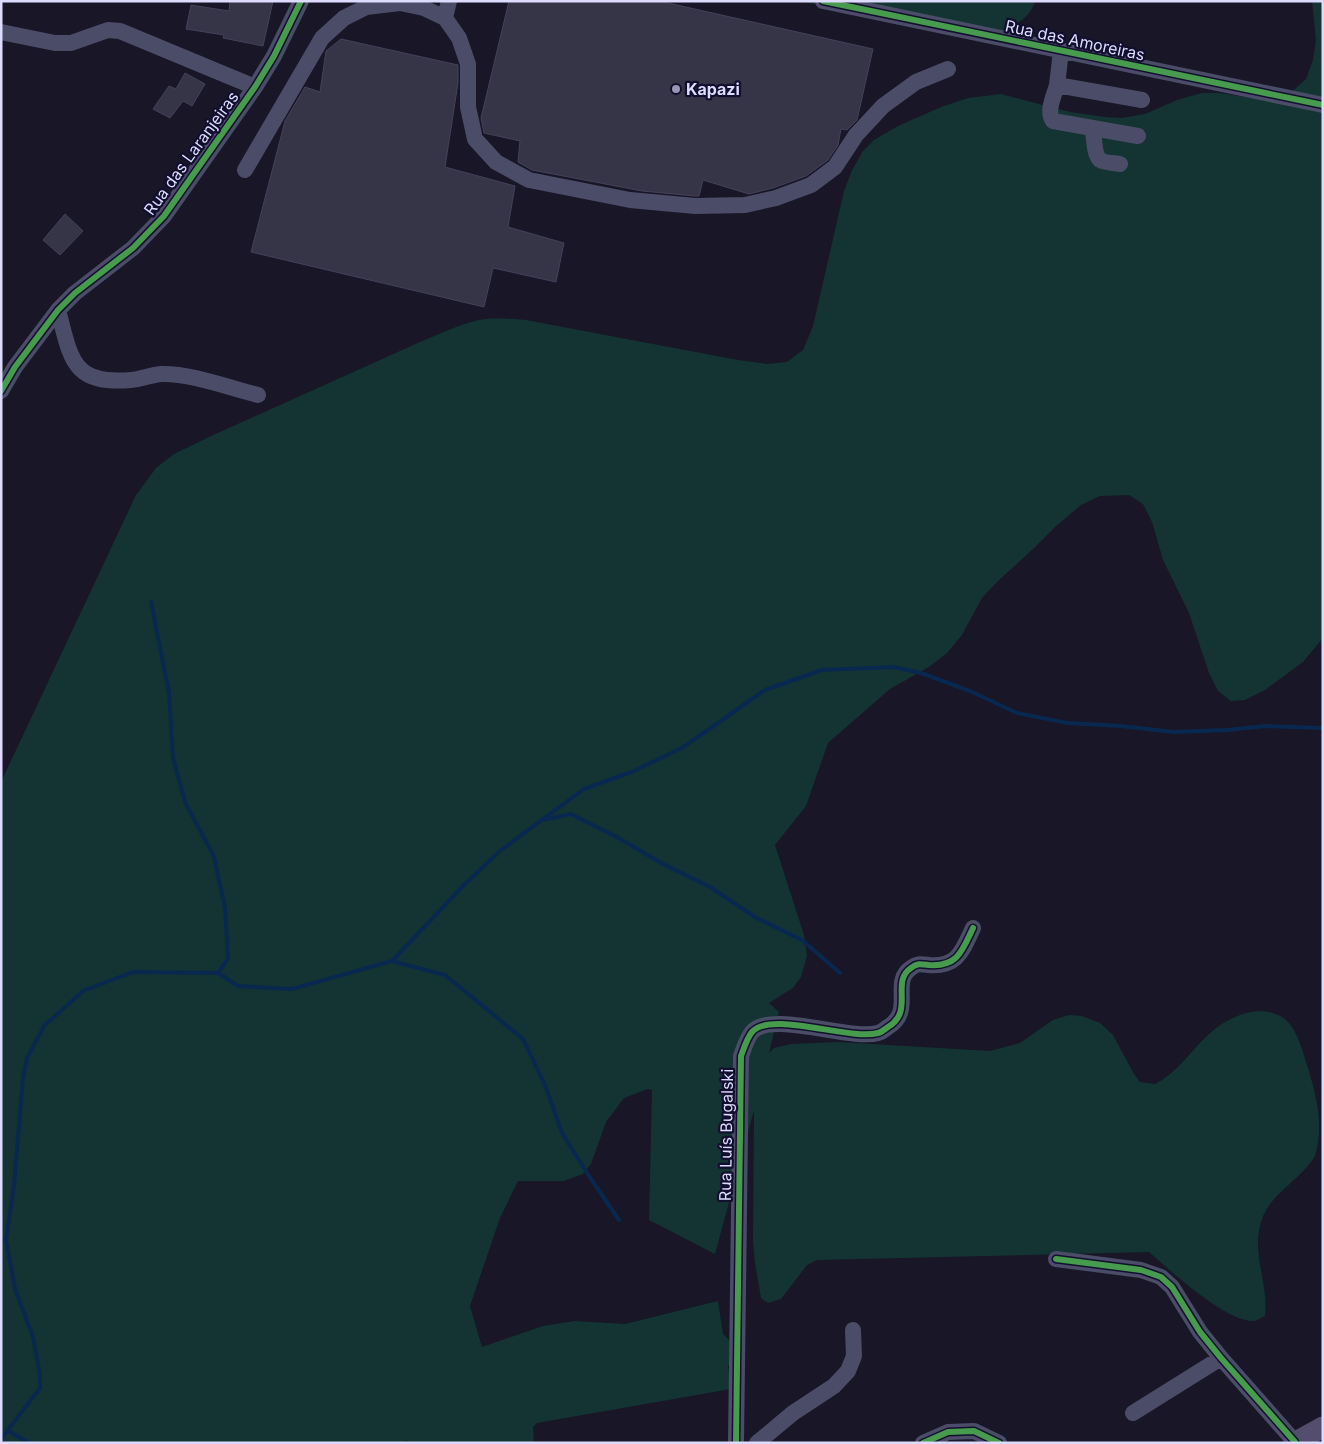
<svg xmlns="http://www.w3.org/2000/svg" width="1324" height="1444" viewBox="0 0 1324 1444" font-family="Inter,sans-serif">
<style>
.green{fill:#133432}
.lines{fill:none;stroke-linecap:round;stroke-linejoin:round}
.stream{stroke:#092850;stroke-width:4}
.building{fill:#363548;stroke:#44415a}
.minor{stroke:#4b4c68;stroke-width:16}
.major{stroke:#544d6d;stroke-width:21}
.cycleway-casing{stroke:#120f2e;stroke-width:9}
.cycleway{stroke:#469c4c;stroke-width:6}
.poi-dot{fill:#9897b3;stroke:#120f2e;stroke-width:2}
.labels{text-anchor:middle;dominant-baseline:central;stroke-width:4.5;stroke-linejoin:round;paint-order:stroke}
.street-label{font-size:16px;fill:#dddcff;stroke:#120f2e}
.poi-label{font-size:16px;font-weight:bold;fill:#dddcff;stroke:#120f2e;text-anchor:start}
</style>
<rect width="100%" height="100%" fill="#181627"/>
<path class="green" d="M795,1H1035C1030,18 1018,23 1003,31Z
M1312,1H1323V638L1303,662L1265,690L1245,700L1231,701L1218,691L1209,673L1189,613L1163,560L1152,522L1143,504L1129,495L1100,496L1081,505L1056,526L1033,549L998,581L982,598L962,635L947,653L929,667L890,689L828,743L806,806L775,845L804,935L807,956L801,977L793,988L769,1003L779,1012L769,1053L774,1048L791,1044L838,1042L990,1051L1020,1043L1053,1020L1069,1015L1082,1016L1100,1023L1113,1035L1134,1074L1140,1082L1155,1084C1160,1081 1166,1078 1170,1074C1187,1060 1199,1041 1216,1028C1235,1014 1265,1003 1286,1020C1298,1031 1303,1053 1308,1068C1317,1098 1324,1126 1315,1156C1313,1160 1309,1164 1306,1168C1290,1186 1268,1198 1261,1222C1251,1254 1269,1284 1265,1316C1262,1317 1258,1320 1255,1321C1226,1323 1170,1270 1149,1252L817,1260L807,1265L781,1299L768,1303L761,1298L755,1263L753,1241L754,1110L715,1254L649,1220L652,1090L648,1089L624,1098L606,1122L591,1164L583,1174L564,1181H518L500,1218L470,1306L482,1347L543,1326L575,1321L625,1324L718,1301L723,1334L736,1347L734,1363L728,1366L731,1389L537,1423L533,1427L534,1443H408L407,1440L406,1443H1V782L136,495L156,468L174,454L211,436L420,342C439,334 458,325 479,320C494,317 511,319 526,320L738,360L767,364L787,362L803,350L813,326L844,191L852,170L863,151L874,140L898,126L941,107L968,98L1001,94L1070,112L1105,117L1122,118L1145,114L1177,100L1202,93H1219L1260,99L1288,95L1306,79L1313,60L1316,40Z"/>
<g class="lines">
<path class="stream" d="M151,602L169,693L173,758L185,802L214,857L225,908L228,959L218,973
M543,820L571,814L617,837L663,864L710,887L755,917L802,940L840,973
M392,961L445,975L523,1039L545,1085L562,1133L589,1176L619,1220
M7,1430L29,1443
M1,1439L40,1388V1375L33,1337L15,1289L6,1240L14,1186L23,1077L27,1058L44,1026L83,991L133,972L218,973L238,986L292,989L392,961L464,885L500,851L584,789L634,771L682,748L765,690L822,670L894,667L921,673L970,691L1017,713L1068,723L1121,726L1174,732L1227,730L1266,726L1323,728"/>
</g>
<path class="building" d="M230,1H273L263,46L223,38L224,35L186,29L191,5L229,11Z
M509,1H659L873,49L857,120L847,130L841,129L838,145L828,160L806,176L773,188L749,194L703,180L699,196H695L642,191L532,170L518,162L520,141L484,133L481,118Z
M341,39L458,65V83L445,167L515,186L508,227L564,243L556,282L493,268L484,307L251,252L285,121L305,87L320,92L326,51Z
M185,73L205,84L192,106L183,101L170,118L153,109L169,86L176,89Z
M65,214L83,231L60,255L43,240Z"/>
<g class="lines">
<path class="minor" d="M823,1L1323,105
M445,18L459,38L468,64V107L475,139L496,162L529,180L630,200L695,206L745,205L776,198L811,185L835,167L856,135L883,106L916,82L948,69
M1,32L55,43H71L108,30L120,31L255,87
M1061,51L1057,85L1142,100
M1057,85C1054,96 1046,111 1053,121L1138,136
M1093,129C1094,137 1094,155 1100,160C1105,163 1115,163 1120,164
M245,170L322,38L344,18L366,7L400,3L424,8L445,18L449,1
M58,310C71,358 71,385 131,380C141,379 151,375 161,374C190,373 230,388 258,395
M1,391L15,367L58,310L75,293L133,248L164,216L255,87L274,56L301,1
M1056,1259L1141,1270L1161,1277L1172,1287L1200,1332L1221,1358L1295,1442
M1133,1413L1221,1358
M736,1443L741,1056C744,1048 747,1038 752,1032C771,1010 850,1041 878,1033C882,1032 885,1029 888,1027C915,1011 890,982 911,968C917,963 921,964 929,965C958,967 962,951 973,928
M757,1443L793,1413L834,1386L848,1371L854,1356L853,1330
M923,1443L948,1432L974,1431L999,1443"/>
<path class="major" d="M1294,1443L1323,1427"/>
<g class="cycleway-casing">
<path id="cycleway" d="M823,1L1323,105
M1,391L15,367L58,310L75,293L133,248L164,216L255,87L274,56L301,1
M1056,1259L1141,1270L1161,1277L1172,1287L1200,1332L1221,1358L1295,1442
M736,1443L741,1056C744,1048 747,1038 752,1032C771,1010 850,1041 878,1033C882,1032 885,1029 888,1027C915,1011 890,982 911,968C917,963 921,964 929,965C958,967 962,951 973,928
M923,1443L948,1432L974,1431L999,1443"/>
</g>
<use href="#cycleway" class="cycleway"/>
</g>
<circle class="poi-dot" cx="676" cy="89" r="5"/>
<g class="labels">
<g class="street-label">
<text transform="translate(1075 40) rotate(12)">Rua das Amoreiras</text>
<text transform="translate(191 153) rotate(-54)">Rua das Laranjeiras</text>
<text transform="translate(726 1135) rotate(-89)">Rua Luís Bugalski</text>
</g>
<g class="poi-label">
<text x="686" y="89">Kapazi</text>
</g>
</g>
<rect width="1324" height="1444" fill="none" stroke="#dddcff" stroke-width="5"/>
</svg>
